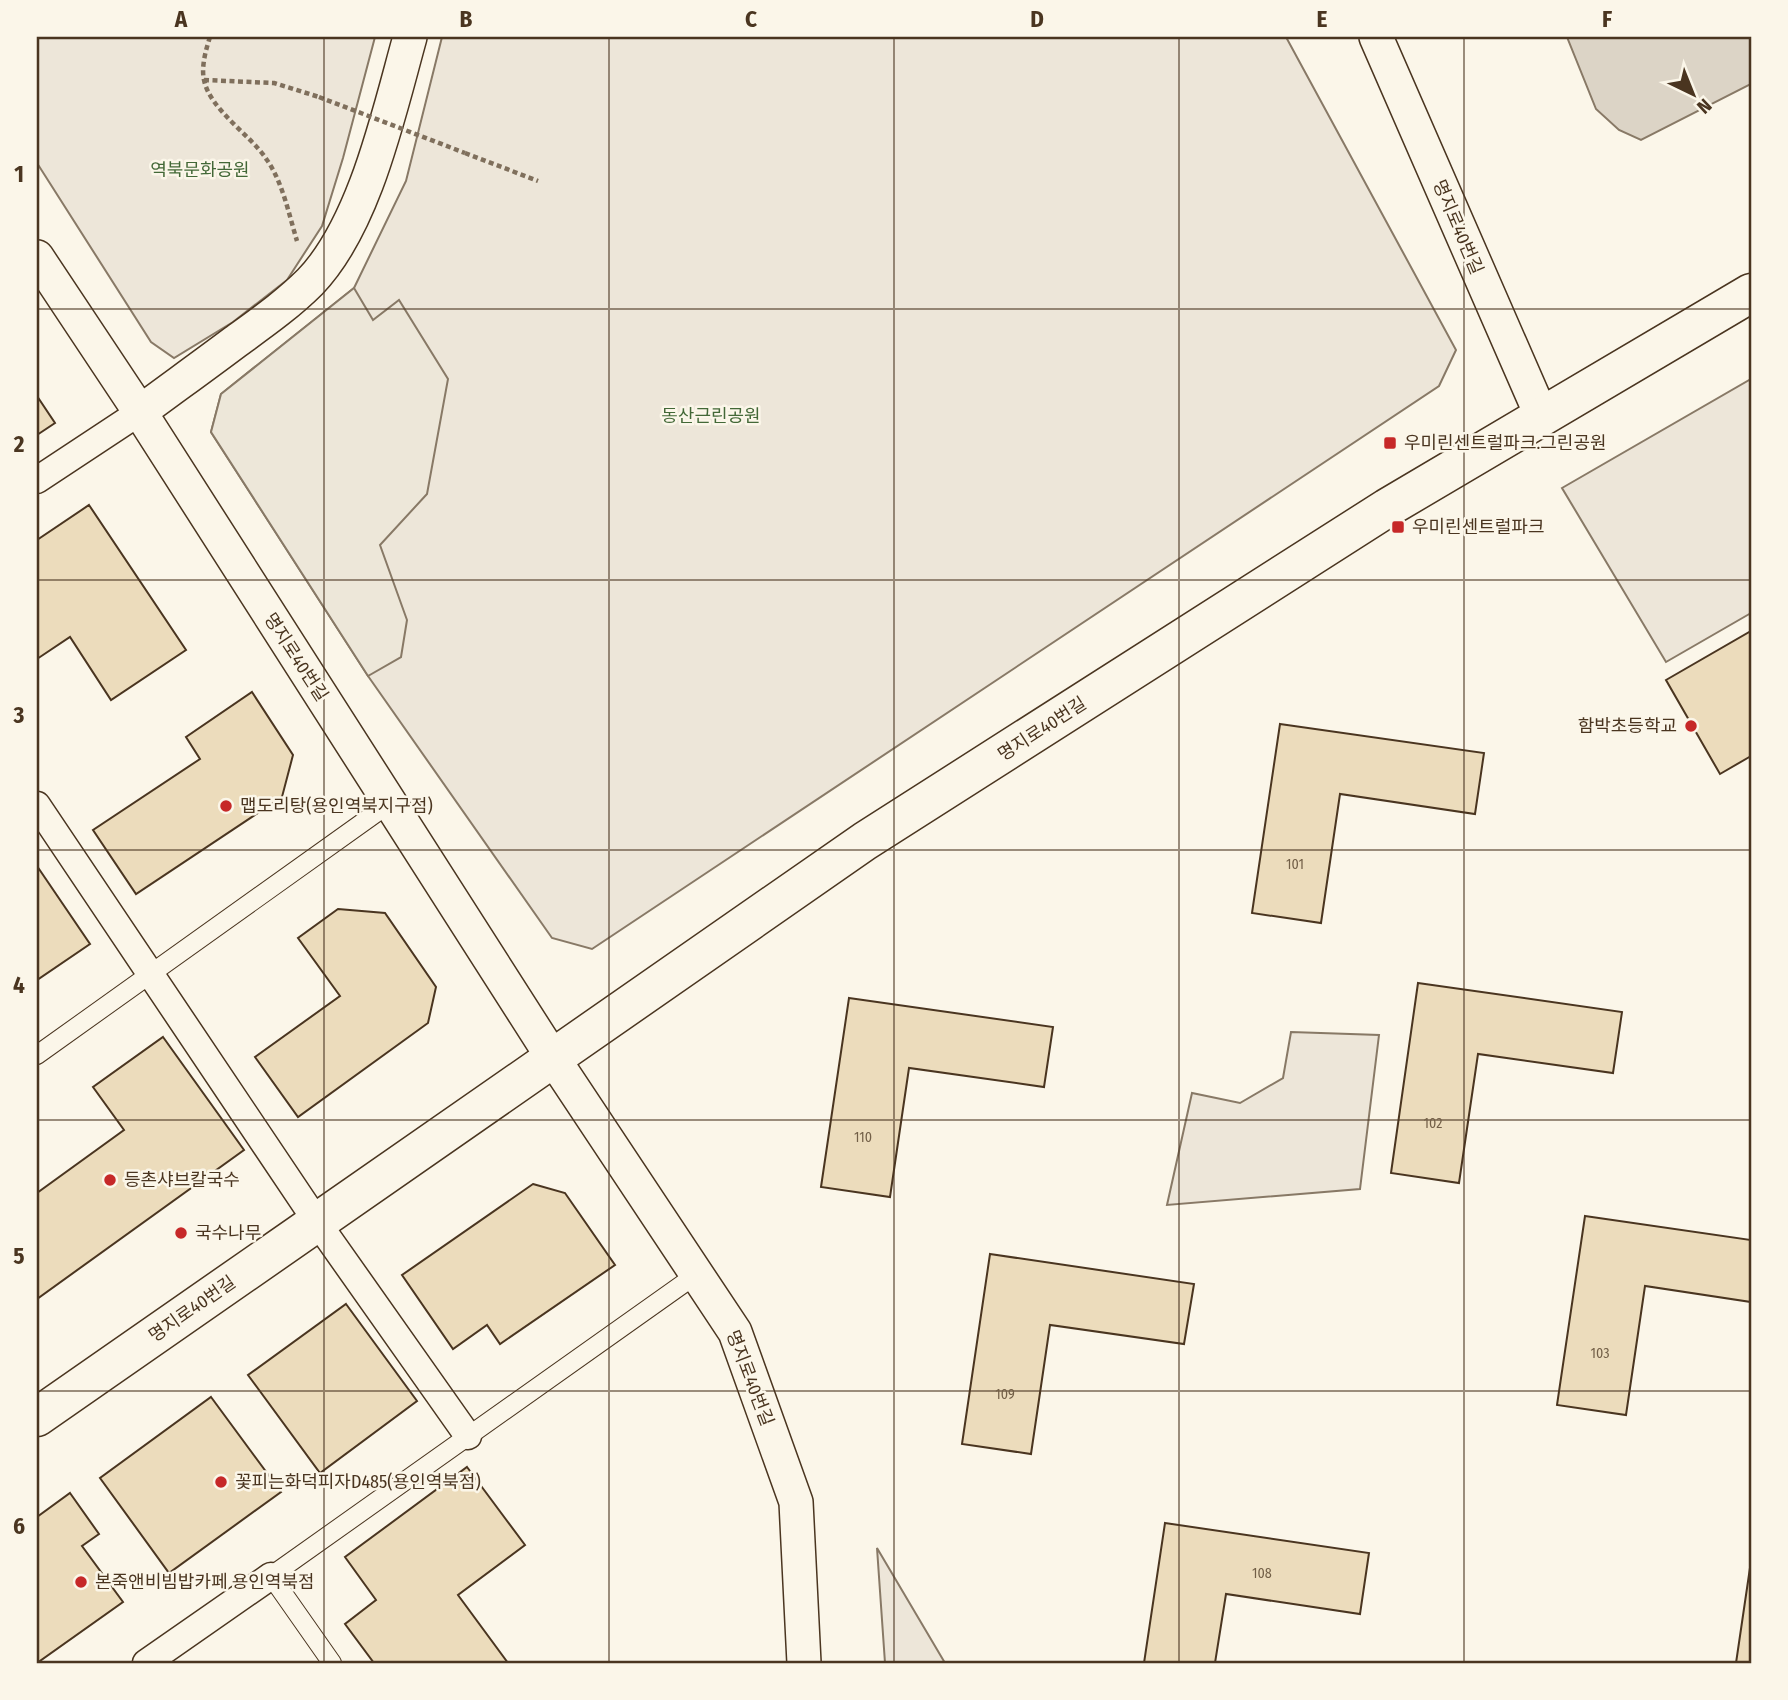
<svg xmlns="http://www.w3.org/2000/svg" width="1788" height="1700" viewBox="0 0 1788 1700" font-family="'Fira Sans Condensed','Noto Sans KR',sans-serif">
<style>
.green{fill:#ede6d9;stroke:#887966;stroke-width:2}
.parking{fill:#ede7d9;stroke:#887966;stroke-width:2}
.water{fill:#dcd4c6;stroke:#887966;stroke-width:2}
.building{fill:#ecdcbc;stroke:#4a3520;stroke-width:2}
.lines{fill:none;stroke-linecap:round;stroke-linejoin:round}
.service-casing{stroke:#4a3520;stroke-width:20}
.pedestrian-casing{stroke:#4a3520;stroke-width:29}
.minor-casing{stroke:#4a3520;stroke-width:36}
.tertiary-casing{stroke:#4a3520;stroke-width:41}
.path{stroke:#7f6f5c;stroke-width:4.5;stroke-dasharray:5 3.5;stroke-linecap:butt}
.service{stroke:#fbf6e9;stroke-width:18}
.pedestrian{stroke:#fbf6e9;stroke-width:26}
.minor{stroke:#fbf6e9;stroke-width:33}
.tertiary{stroke:#fbf6e9;stroke-width:38}
.path-bridge{stroke:#7f6f5c;stroke-width:4.5;stroke-dasharray:5 3.5;stroke-linecap:butt}
.grid{fill:none;stroke:#4a3520;stroke-width:2;stroke-opacity:0.55}
.poi-dot{fill:#c62828;stroke:#fbf6e9;stroke-width:2.5}
.labels{text-anchor:middle;dominant-baseline:central;stroke-width:5;stroke-linejoin:round;paint-order:stroke}
.number-label{font-size:14px;fill:#725f47}
.park-label{font-size:18px;fill:#436837;stroke:#fbf6e9}
.street-label{font-size:18px;fill:#4a3520;stroke:#fbf6e9}
.poi-label{font-size:18px;fill:#4a3520;stroke:#fbf6e9;text-anchor:start}
.neatline{fill:none;stroke:#4a3520;stroke-width:2.5}
.grid-label{font-size:23px;text-anchor:middle;font-weight:bold;fill:#4a3520}
</style>
<rect width="100%" height="100%" fill="#fbf6e9"/>
<path class="green" d="M37,37H375L343,158L322,226L287,280L233,322L174,358L151,342L37,163Z
M442,37H1286L1456,350L1439,386L592,949L552,938L368,676L211,432L221,394L354,288L406,181Z
M1751,379V613L1666,662L1562,488Z
M1291,1032L1379,1035L1360,1189L1167,1205L1192,1093L1240,1103L1283,1078Z
M877,1548L945,1663H885Z"/>
<path class="parking" d="M354,288L373,320L399,300L448,379L427,494L380,545L407,620L401,657L368,676L211,432L221,394Z"/>
<path class="water" d="M1567,37H1751V84L1641,140L1619,130L1596,109Z"/>
<path class="building" d="M37,396L55,423L37,435Z
M89,505L186,650L111,700L70,637L37,659V540Z
M1751,631V756L1720,774L1666,680Z
M252,692L293,755L282,797L136,894L93,830L200,759L186,737Z
M1280,724L1484,753L1475,814L1340,794L1321,923L1252,913Z
M37,866L90,944L37,980Z
M338,909L385,913L436,987L428,1023L298,1117L255,1057L340,996L298,938Z
M1418,983L1622,1012L1613,1073L1478,1054L1459,1183L1391,1173Z
M849,998L1053,1027L1044,1087L909,1068L890,1197L821,1187Z
M163,1037L244,1150L37,1299V1193L124,1130L93,1087Z
M533,1184L565,1193L615,1265L500,1344L487,1325L453,1349L402,1275Z
M1585,1216L1751,1240V1302L1645,1286L1626,1415L1557,1405Z
M990,1254L1194,1284L1184,1344L1050,1325L1031,1454L962,1444Z
M346,1304L417,1401L320,1473L248,1375Z
M211,1397L281,1492L169,1573L100,1478Z
M467,1467L525,1545L458,1595L508,1663H374L345,1624L376,1600L345,1557Z
M70,1493L99,1534L82,1546L123,1602L37,1663V1517Z
M1165,1523L1369,1553L1360,1614L1226,1594L1215,1663H1144Z
M1751,1561V1663H1736Z"/>
<g class="lines">
<g class="service-casing">
<path id="service" d="M37,1055L390,803
M332,1663L271,1576L697,1274"/>
</g>
<g class="pedestrian-casing">
<path id="pedestrian" d="M37,480L140,412
M37,805L317,1222L468,1436
M146,1663L271,1576"/>
</g>
<g class="minor-casing">
<path id="minor" d="M1376,37L1542,417
M37,257L140,412L553,1058L735,1332L796,1502L804,1663
M140,412C171,389 203,366 235,342C261,323 287,305 310,282C365,225 389,112 410,37"/>
</g>
<g class="tertiary-casing">
<path id="tertiary" d="M37,1417L865,841L1387,508L1751,293"/>
</g>
<path class="path" d="M210,37C206,49 201,67 204,80C210,110 251,135 267,160C283,183 289,215 297,241
M204,80L274,83L319,97
M465,153L538,181"/>
<use href="#service" class="service"/>
<use href="#pedestrian" class="pedestrian"/>
<use href="#minor" class="minor"/>
<use href="#tertiary" class="tertiary"/>
<path class="path-bridge" d="M319,97L465,153"/>
</g>
<path class="grid" d="M324,37V1663M609,37V1663M894,37V1663M1179,37V1663M1464,37V1663M37,309H1751M37,580H1751M37,850H1751M37,1120H1751M37,1391H1751"/>
<g class="poi-dot">
<rect x="1383" y="436" width="14" height="14" rx="3.5"/>
<rect x="1391" y="520" width="14" height="14" rx="3.5"/>
<circle cx="1691" cy="726" r="7"/>
<circle cx="226" cy="806" r="7"/>
<circle cx="110" cy="1180" r="7"/>
<circle cx="181" cy="1233" r="7"/>
<circle cx="221" cy="1482" r="7"/>
<circle cx="81" cy="1582" r="7"/>
</g>
<g class="labels">
<g class="number-label">
<text x="1295" y="864">101</text>
<text x="1433" y="1123">102</text>
<text x="863" y="1137">110</text>
<text x="1600" y="1353">103</text>
<text x="1005" y="1394">109</text>
<text x="1262" y="1573">108</text>
</g>
<g class="park-label">
<text x="200" y="170">역북문화공원</text>
<text x="711" y="416">동산근린공원</text>
</g>
<g class="street-label">
<text transform="translate(1458 227) rotate(67)">명지로40번길</text>
<text transform="translate(296 657) rotate(57)">명지로40번길</text>
<text transform="translate(1042 729) rotate(-33)">명지로40번길</text>
<text transform="translate(192 1309) rotate(-35)">명지로40번길</text>
<text transform="translate(750 1378) rotate(69)">명지로40번길</text>
</g>
<g class="poi-label">
<text x="1404" y="443">우미린센트럴파크.그린공원</text>
<text x="1412" y="527">우미린센트럴파크</text>
<text x="1677" y="726" text-anchor="end">함박초등학교</text>
<text x="240" y="806">맵도리탕(용인역북지구점)</text>
<text x="124" y="1180">등촌샤브칼국수</text>
<text x="195" y="1233">국수나무</text>
<text x="235" y="1482">꽃피는화덕피자D485(용인역북점)</text>
<text x="95" y="1582">본죽앤비빔밥카페 용인역북점</text>
</g>
</g>
<rect width="1788" height="1700" fill="none" stroke="#fbf6e9" stroke-width="77"/>
<g transform="translate(1693 94) rotate(137)" stroke="#fbf6e9" stroke-width="5" paint-order="stroke">
<path d="M0-5L12 26L0 18L-12 26Z" fill="#4a3520"/>
<text y="-10" font-size="19" font-weight="bold" text-anchor="middle" fill="#4a3520">N</text>
</g>
<rect x="38" y="38" width="1712" height="1624" class="neatline"/>
<g class="grid-label">
<text x="181" y="27">A</text>
<text x="466" y="27">B</text>
<text x="751" y="27">C</text>
<text x="1037" y="27">D</text>
<text x="1322" y="27">E</text>
<text x="1607" y="27">F</text>
<text x="19" y="182">1</text>
<text x="19" y="452">2</text>
<text x="19" y="723">3</text>
<text x="19" y="993">4</text>
<text x="19" y="1264">5</text>
<text x="19" y="1534">6</text>
</g>
</svg>
